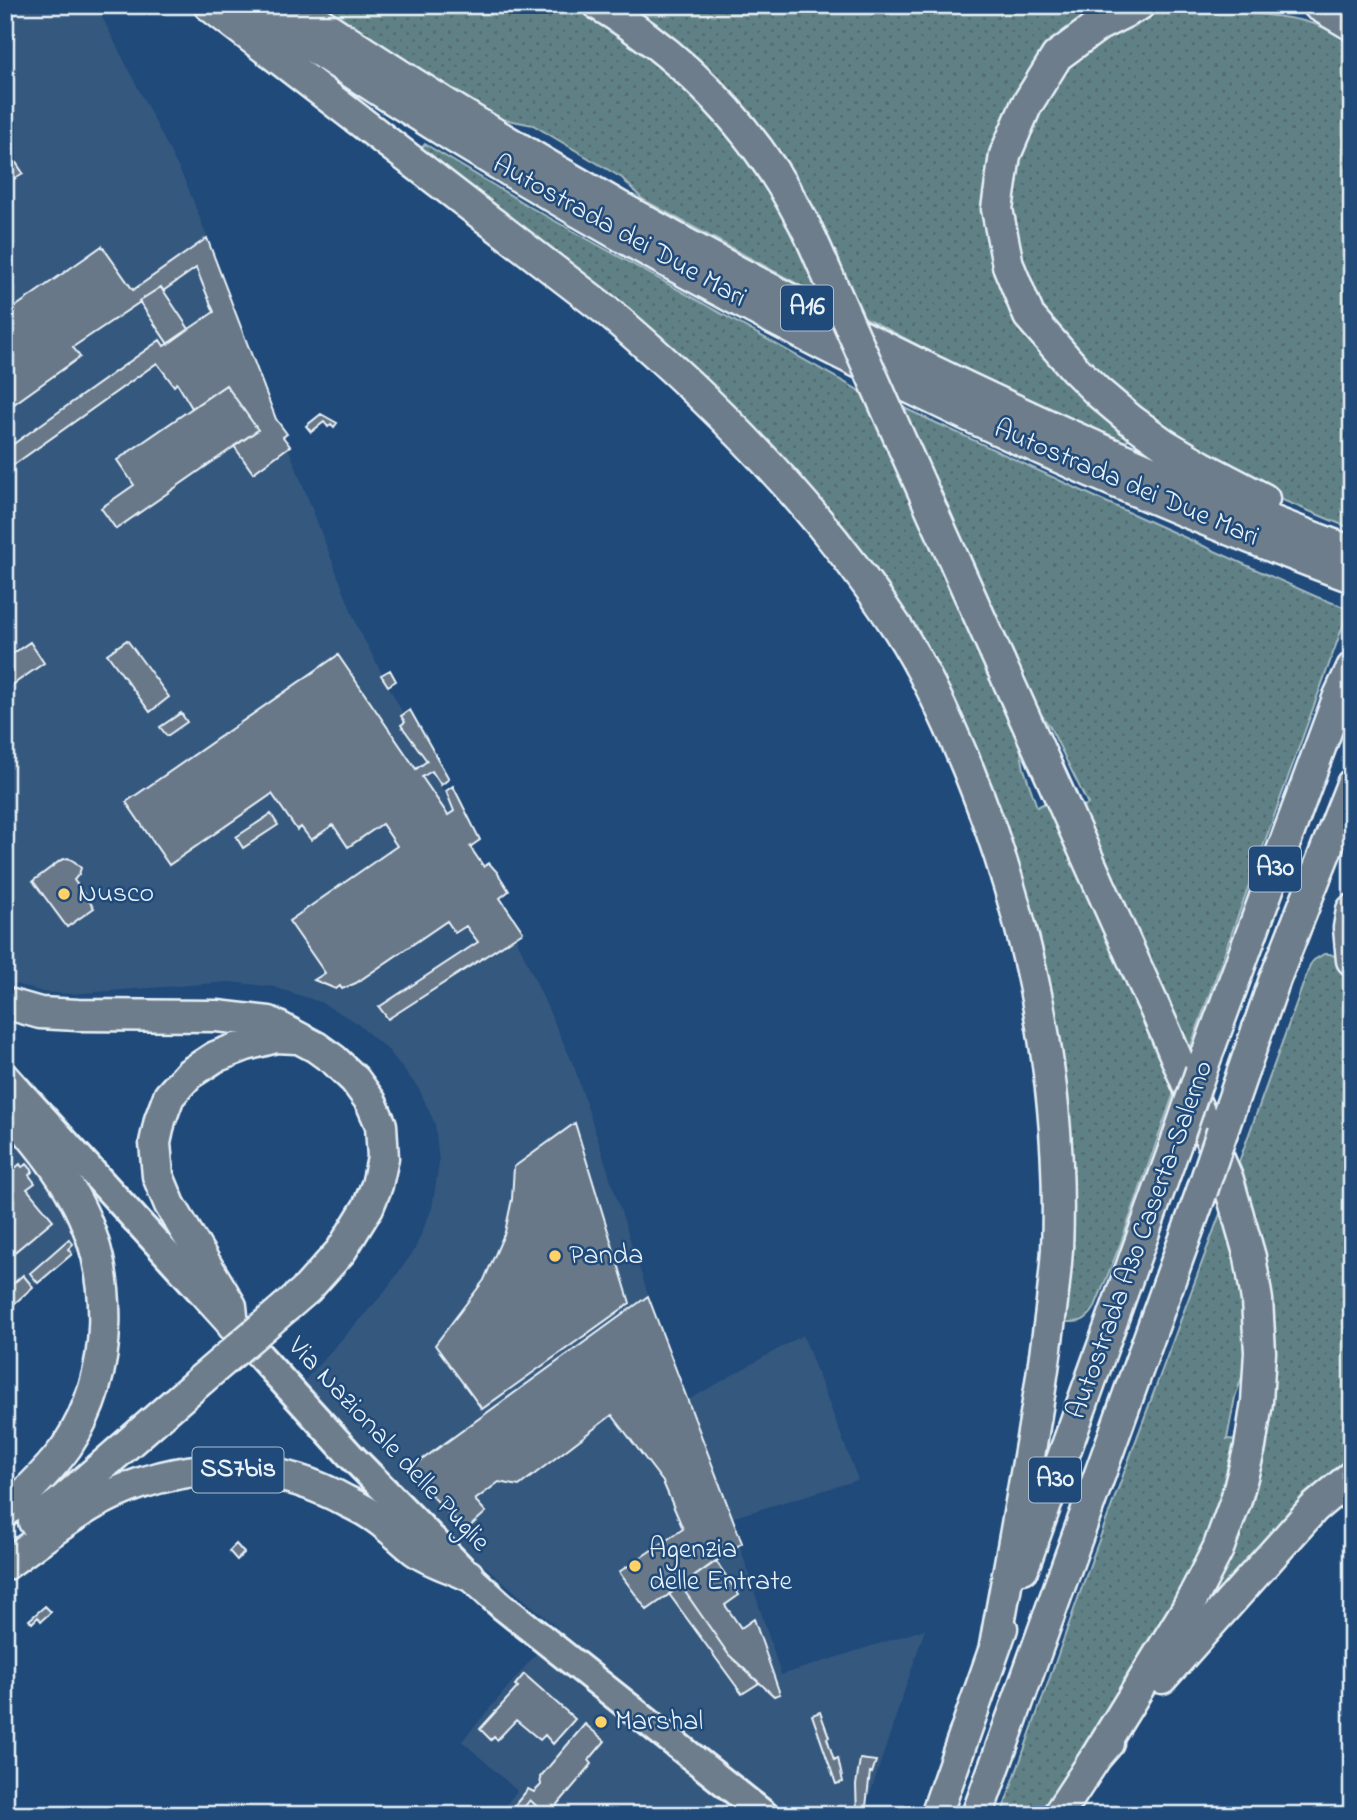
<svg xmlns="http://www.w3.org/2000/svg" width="1357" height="1820" viewBox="0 0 1357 1820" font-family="'Indie Flower',sans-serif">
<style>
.built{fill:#35587e}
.grass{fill:url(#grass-dots);stroke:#a4b9bf;stroke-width:2}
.building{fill:#687888;stroke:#e8f1f8;stroke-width:2}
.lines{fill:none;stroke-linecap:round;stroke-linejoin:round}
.primary-casing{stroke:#e8f1f8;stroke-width:32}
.highway-casing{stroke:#e8f1f8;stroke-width:35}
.primary{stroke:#6d7d8c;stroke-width:26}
.highway{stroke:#6d7d8c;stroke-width:30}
.highway-bridge-casing{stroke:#e8f1f8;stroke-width:35;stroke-linecap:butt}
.highway-bridge{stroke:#6d7d8c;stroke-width:30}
.poi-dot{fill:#ffd166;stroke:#1f4a7a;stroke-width:2.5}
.labels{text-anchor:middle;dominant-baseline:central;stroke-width:5;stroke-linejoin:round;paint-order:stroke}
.shield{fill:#1f4a7a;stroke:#acbfd2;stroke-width:2}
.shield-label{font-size:26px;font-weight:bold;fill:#e8f1f8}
.street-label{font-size:28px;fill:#e8f1f8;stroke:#1f4a7a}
.poi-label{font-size:28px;fill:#e8f1f8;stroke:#1f4a7a;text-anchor:start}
</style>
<defs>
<pattern id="grass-dots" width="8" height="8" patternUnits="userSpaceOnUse" patternTransform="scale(1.75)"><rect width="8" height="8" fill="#5f8186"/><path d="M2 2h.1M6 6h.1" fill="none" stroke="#556a6e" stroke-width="1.8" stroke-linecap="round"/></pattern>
</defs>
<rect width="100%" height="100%" fill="#1f4a7a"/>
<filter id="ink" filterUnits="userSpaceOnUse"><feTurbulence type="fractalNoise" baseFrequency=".0143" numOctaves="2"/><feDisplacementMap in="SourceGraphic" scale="14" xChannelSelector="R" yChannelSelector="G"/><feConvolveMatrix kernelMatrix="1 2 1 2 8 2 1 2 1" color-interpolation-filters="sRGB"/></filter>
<g filter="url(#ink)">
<path class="built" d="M5,5H96L187,185L358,628L484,867L574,1066L683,1403L803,1335L858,1480L731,1518L781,1675L925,1629L863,1815H498L517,1791L462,1741L558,1628L445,1533L303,1382L382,1295L414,1251L432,1208L439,1163L435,1124L419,1089L389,1051L354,1021L320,1002L274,987L230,982L70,994L42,992L12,983L5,980Z
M5,1124L69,1210L81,1248L5,1311Z"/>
<path class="grass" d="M321,5H582L592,11L684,80L777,196L827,300L642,199L622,178L533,125L497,118L422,73Z
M619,5H1122L1034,79L994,245L1131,436L1125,443L952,363L860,315L836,262Z
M1170,5H1238L1237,12C1278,16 1318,17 1352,44V529L1285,501L1180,451L1040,318L1008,221L1014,157L1064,67L1138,14Z
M425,144L530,207L869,396L1016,724L1024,769L1037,807L1051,800L1176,1087L1120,1245L1094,1309C1085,1323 1078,1322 1062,1322L1023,899L864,564L417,153Z
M900,406L1106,502L1317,597L1349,609L1189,1051L1075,811L1088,804L1050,727L1024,690Z
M1324,954H1330L1341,959L1352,1004V1472L1207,1610L1203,1605L1256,1463L1235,1173L1310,965L1314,960Z
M1224,1203L1244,1283L1248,1360L1235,1397L1227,1439L1242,1440L1202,1559L1049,1815H1001L1092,1559Z"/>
<path class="building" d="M7,149L23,173L5,185V150Z
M207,238L276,419L287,434L283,437L290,446L253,473L234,446L258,430L226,385L192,408L177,383L174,386L157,363L5,471V450L160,340L164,346L214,312L196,268L163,291L161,287L139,301L140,302L73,347L80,357L11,406L5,398V314L102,246L133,290Z
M161,287L189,329L168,344L139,301Z
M226,385L258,430L116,529L101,508L134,485L117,460Z
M321,414L337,423L334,427L331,424L328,427L324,422L311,432L306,426Z
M127,640L169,697L150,712L107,654Z
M30,642L44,663L5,690V659Z
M338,655L416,769L427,761L401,725L405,722L401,716L410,710L449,779L441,785L432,771L422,777L448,815L454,811L446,791L453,786L480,840L470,847L484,867L489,863L497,872L509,891L500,898L523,932L388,1019L379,1007L478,942L466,926L455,933L447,921L356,983L342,989L340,986L336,989L314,980L325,973L289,921L397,846L382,824L348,847L333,825L311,840L301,827L297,830L272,794L169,865L126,802Z
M390,670L396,681L388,686L381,675Z
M181,713L187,722L167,736L160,727Z
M271,814L278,825L243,848L236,837Z
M68,858L75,862L81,868L79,874L74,880L94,908L67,927L33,881L61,860Z
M575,1123L630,1303L482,1409L435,1345L484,1280L505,1232L512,1199L514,1167Z
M20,1164L22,1167L27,1164L33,1171L29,1175L35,1183L27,1189L53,1220L5,1260V1177Z
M69,1239L73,1244L68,1249L72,1254L38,1283L30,1273Z
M23,1275L33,1287L5,1312V1291Z
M648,1296L742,1543L647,1610L619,1572L683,1529L663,1482L612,1415L519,1486L499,1482L475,1500L486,1512L465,1531L408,1470Z
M236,1544L244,1553L237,1560L229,1551Z
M716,1561L739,1595L725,1605L741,1628L754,1619L780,1694L774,1696L729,1655L681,1586Z
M681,1586L729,1655L759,1683L742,1694L669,1594Z
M45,1606L51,1612L41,1621L38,1617L32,1623L29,1620Z
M524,1674L575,1719L553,1744L545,1735L540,1740L516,1720L497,1740L494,1737L491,1740L480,1729L518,1687L515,1685Z
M820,1712L829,1737L827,1738L834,1760L838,1758L843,1782L836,1784L812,1715Z
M585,1724L605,1741L589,1760L592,1764L549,1815H546L530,1800L518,1815H514L510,1811L528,1789L534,1792L541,1785L540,1777Z
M860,1759L876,1761L872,1773L870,1772L865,1815H857L856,1785Z"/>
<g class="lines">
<g class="primary-casing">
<path id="primary" d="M5,1076L350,1455L468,1575L502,1606L765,1815"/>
</g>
<g class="highway-casing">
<path id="highway" d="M209,5L607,311C717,404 819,508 898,629C926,672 948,721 968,769C1029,920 1064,1085 1057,1249C1054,1296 1047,1343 1040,1389C1027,1475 1010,1561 995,1646
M250,5C593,238 964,433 1352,577
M293,5C490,138 698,256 912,361C1055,431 1202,496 1352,552
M599,5C685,57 754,129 801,218C810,234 817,251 824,267
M1139,5L1099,25L1057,56L1026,106L1005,155L997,209L1008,265L1029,316L1075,369L1099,393L1131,420L1164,444L1201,466L1264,499
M1318,5L1352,25
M903,446L1165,1031L1228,1180L1250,1257L1257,1300L1260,1352L1257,1402L1250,1447L1236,1500L1218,1549L1187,1609L1096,1757
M1352,910L1349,928L1352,960
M5,1003L40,1013L78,1015L217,1016L269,1022L316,1047L334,1060L355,1080L371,1102L381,1125L383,1158L377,1185L368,1207L341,1251L307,1289L286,1307
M1201,1071L1339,696L1352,668
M5,1103C29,1134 56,1163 74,1197C116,1273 115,1373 67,1446C50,1470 27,1492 5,1512
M1222,1132L1275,979L1352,784
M233,1326L231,1306L170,1205L158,1176L155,1143L160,1120L169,1096L189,1074L215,1057L246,1045L276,1037L296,1038
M34,1522L60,1503L202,1379
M5,1565C34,1545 67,1518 97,1502C177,1460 267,1457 346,1501C359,1507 372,1514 383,1523C394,1531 404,1542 415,1550C430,1561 451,1567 468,1575
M1023,1568L1175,1146
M1162,1678L1314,1508L1352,1476
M936,1815L1002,1628
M977,1815L1202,1191
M1058,1815L1096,1757L1108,1743"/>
</g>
<use href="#primary" class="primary"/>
<use href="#highway" class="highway"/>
<g class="highway-bridge-casing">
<path id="highway-bridge" d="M824,267L903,446
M1175,1146L1201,1071
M1202,1191L1222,1132
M202,1379L286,1307"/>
</g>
<use href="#highway-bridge" class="highway-bridge"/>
</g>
</g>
<g class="poi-dot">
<circle cx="64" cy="894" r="7"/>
<circle cx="555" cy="1256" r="7"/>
<circle cx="635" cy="1566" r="7"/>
<circle cx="601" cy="1722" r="7"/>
</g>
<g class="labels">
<g class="shield">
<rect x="781" y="285.5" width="52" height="45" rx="5"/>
<rect x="1249" y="846.5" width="52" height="45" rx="5"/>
<rect x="192.5" y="1447.5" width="91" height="45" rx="5"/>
<rect x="1029" y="1457.5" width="52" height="45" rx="5"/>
</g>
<g class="shield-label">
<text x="807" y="308">A16</text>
<text x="1275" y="869">A30</text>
<text x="238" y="1470">SS7bis</text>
<text x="1055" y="1480">A30</text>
</g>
<g class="street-label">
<text transform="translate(619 232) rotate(29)">Autostrada dei Due Mari</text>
<text transform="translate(1126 484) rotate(23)">Autostrada dei Due Mari</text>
<text transform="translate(1141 1240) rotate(-70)">Autostrada A30 Caserta-Salerno</text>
<text transform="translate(388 1445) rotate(47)">Via Nazionale delle Puglie</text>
</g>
<g class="poi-label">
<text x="78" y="894">Nusco</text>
<text x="569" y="1256">Panda</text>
<text x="649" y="1550">Agenzia<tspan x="649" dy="32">delle Entrate</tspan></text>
<text x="615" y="1722">Marshal</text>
</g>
</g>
<rect width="1357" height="1820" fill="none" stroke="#1f4a7a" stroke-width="28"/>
<rect x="14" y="14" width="1329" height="1792" fill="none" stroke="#e8f1f8" stroke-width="2.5" filter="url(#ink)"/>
</svg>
